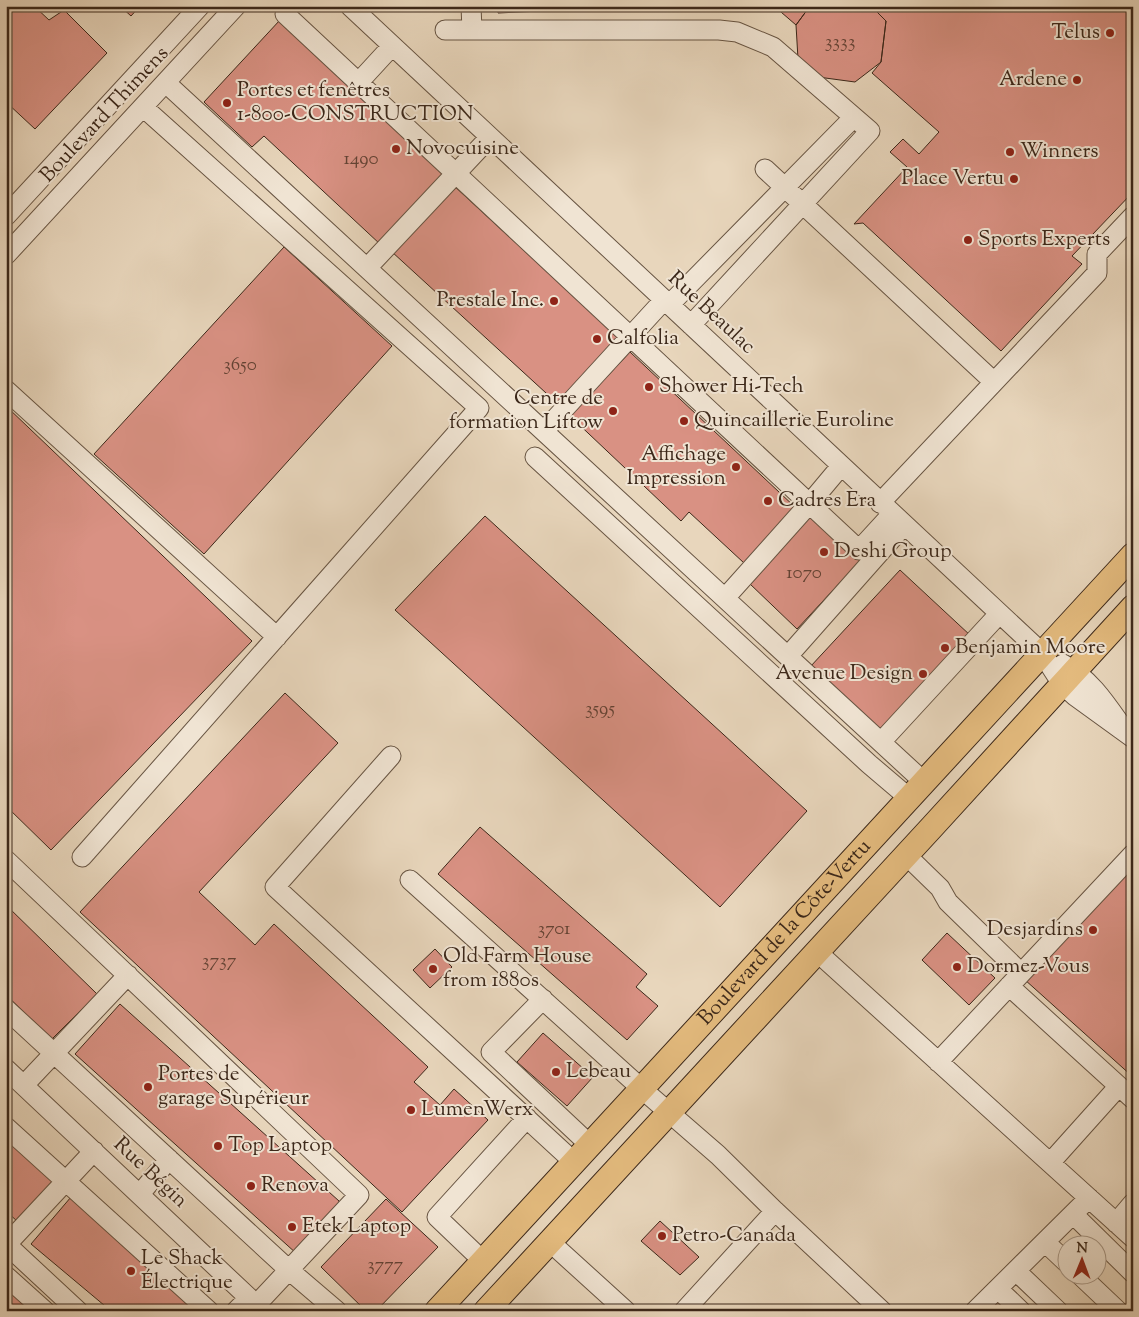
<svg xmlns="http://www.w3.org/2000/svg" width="1139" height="1317" viewBox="0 0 1139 1317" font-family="'Sorts Mill Goudy',serif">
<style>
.building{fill:#d99183;stroke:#3c281a}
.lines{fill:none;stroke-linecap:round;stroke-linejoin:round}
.minor-casing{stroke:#675442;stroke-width:21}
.major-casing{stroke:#3c281a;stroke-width:26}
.minor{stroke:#f0e4d3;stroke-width:19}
.major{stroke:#e4bb7e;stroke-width:24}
.poi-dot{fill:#8f2418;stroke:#f0e4d3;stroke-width:2}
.labels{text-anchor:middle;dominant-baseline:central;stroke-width:4;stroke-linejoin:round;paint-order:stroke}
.number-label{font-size:19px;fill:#634234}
.poi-label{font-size:21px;fill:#3c281a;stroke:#f0e4d3;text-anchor:start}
.street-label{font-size:21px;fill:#3c281a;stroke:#f0e4d3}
</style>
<rect width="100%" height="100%" fill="#e8d6bc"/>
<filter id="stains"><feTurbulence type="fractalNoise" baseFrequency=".004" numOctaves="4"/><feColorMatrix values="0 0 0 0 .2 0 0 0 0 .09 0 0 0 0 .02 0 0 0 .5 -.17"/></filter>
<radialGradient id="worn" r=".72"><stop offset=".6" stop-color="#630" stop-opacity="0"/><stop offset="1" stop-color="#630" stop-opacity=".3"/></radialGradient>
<path class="building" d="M6,6H34L49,20L64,10L107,53L35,129L6,102Z
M120,6H140L131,16Z
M498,6H647L498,13Z
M774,6H810L796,25Z
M810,6H871L886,21L881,62L855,82L818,77L798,59L796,25Z
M871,6H1133V192L1072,256L1082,264L1001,351L863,223L854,224L907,167L890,152L903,139L919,154L939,132L872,73L881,62L886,21Z
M280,20L446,176L381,245L264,136L252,147L204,102Z
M452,184L619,338L558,404L391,251Z
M284,247L392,346L204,554L94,454Z
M630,352L796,508L744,563L689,512L681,521L570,416Z
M6,406L252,641L51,850L6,806Z
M812,515L861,560L797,629L749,583Z
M485,516L807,811L720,907L395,610Z
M900,570L971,636L881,733L810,667Z
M285,693L338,743L199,892L255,945L274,924L428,1067L414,1082L440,1105L454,1089L488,1120L402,1212L80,912Z
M480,827L647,974L636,987L658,1006L627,1040L438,874Z
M1133,867V1077L1024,979Z
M6,905L97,994L52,1039L6,995Z
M947,933L995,978L969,1005L922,960Z
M435,949L452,967L430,988L413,970Z
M120,1004L339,1201L341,1209L297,1254L75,1054Z
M543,1033L593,1077L567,1106L517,1062Z
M6,1139L54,1182L18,1222L6,1211Z
M71,1197L206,1311H111L31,1244Z
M386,1199L438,1247L376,1311H366L321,1267Z
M660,1221L699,1257L680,1275L641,1241Z
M6,1281L38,1311H6Z"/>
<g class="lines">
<g class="minor-casing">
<path id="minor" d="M350,6L1042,653L1062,684L1075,696L1133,738
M471,6L472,30
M285,14L859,550L892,514
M445,30H719L737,32L773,47L870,131L691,325
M166,83L924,782
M358,83L392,46
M765,169L994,382
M6,216L200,6
M6,255L236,6
M367,268L490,137
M669,305L854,117
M6,390L277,637
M544,431L664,300
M535,457L869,764L909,798
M880,503L1097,273V254L1133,216
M725,598L810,503L841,466
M788,656L904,525
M1063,664C1089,678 1105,702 1121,725
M881,742L999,614
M391,756L275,887L574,1162
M906,855L940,888L948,902L1021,973
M82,857L479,408L143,107
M6,860L359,1195L256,1305
M410,880L642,1089L718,1155L775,1211L882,1311
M816,951L1133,1238
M1009,986L1133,1099
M543,999L491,1052L590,1145
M6,1009L289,1270L337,1311
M938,1062L1133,854
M6,1069L263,1311
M24,1085L128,975
M6,1127L209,1311
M1050,1163L1119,1086
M140,1194L169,1159
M1073,1214L1133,1273
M1116,1223L1133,1203
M550,1242L626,1311
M1046,1243L1066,1262
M6,1244L78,1311
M7,1244L94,1151
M483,1261L437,1217L527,1118
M1016,1271L1058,1311
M1079,1274L1118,1311
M6,1276L45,1311
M998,1289L1021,1311
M236,1311L249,1298
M684,1311L775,1211
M975,1311L1089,1198"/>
</g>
<g class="major-casing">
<g id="major">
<path id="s1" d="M437,1311L1133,555"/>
<path d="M486,1311L932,827L1133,607"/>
</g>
</g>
<use href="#minor" class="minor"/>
<use href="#major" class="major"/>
</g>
<g class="poi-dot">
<circle cx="1110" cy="33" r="5"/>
<circle cx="1077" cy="80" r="5"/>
<circle cx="227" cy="103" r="5"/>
<circle cx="396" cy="149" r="5"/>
<circle cx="1010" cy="152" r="5"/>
<circle cx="1014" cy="179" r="5"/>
<circle cx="968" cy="240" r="5"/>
<circle cx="554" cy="301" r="5"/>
<circle cx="597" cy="339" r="5"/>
<circle cx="649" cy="387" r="5"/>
<circle cx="613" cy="411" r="5"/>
<circle cx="684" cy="421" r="5"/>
<circle cx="736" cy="467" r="5"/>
<circle cx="768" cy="501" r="5"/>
<circle cx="824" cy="552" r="5"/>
<circle cx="945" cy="648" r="5"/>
<circle cx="923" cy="674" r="5"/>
<circle cx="1093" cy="930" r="5"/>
<circle cx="957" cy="967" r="5"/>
<circle cx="433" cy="969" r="5"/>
<circle cx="556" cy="1072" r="5"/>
<circle cx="148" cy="1087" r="5"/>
<circle cx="411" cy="1110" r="5"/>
<circle cx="218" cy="1146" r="5"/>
<circle cx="251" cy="1186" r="5"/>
<circle cx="292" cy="1227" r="5"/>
<circle cx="662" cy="1236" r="5"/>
<circle cx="131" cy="1271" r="5"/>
</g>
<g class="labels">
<g class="number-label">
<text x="840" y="42">3333</text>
<text x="361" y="159">1490</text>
<text x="240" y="365">3650</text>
<text x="804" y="573">1070</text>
<text x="600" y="709">3595</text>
<text x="554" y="929">3701</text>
<text x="219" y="961">3737</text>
<text x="385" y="1265">3777</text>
</g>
<g class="poi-label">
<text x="1100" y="33" text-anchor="end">Telus</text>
<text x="1067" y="80" text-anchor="end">Ardene</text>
<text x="237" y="91">Portes et fenêtres<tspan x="237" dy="24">1-800-CONSTRUCTION</tspan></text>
<text x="406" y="149">Novocuisine</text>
<text x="1020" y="152">Winners</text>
<text x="1004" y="179" text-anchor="end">Place Vertu</text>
<text x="978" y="240">Sports Experts</text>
<text x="544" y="301" text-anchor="end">Prestale Inc.</text>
<text x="607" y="339">Calfolia</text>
<text x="659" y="387">Shower Hi-Tech</text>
<text x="603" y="399" text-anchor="end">Centre de<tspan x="603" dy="24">formation Liftow</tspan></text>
<text x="694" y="421">Quincaillerie Euroline</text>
<text x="726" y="455" text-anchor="end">Affichage<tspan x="726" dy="24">Impression</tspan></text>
<text x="778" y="501">Cadres Era</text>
<text x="834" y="552">Deshi Group</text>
<text x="955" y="648">Benjamin Moore</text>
<text x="913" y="674" text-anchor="end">Avenue Design</text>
<text x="1083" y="930" text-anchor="end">Desjardins</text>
<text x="443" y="957">Old Farm House<tspan x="443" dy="24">from 1880s</tspan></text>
<text x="967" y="967">Dormez-Vous</text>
<text x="566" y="1072">Lebeau</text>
<text x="158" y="1075">Portes de<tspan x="158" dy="24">garage Supérieur</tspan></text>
<text x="421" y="1110">LumenWerx</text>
<text x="228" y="1146">Top Laptop</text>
<text x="261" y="1186">Renova</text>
<text x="302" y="1227">Etek Laptop</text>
<text x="672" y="1236">Petro-Canada</text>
<text x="141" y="1259">Le Shack<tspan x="141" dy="24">Électrique</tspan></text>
</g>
<g class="street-label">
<text transform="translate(105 115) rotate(-47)">Boulevard Thimens</text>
<text transform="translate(711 313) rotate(43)">Rue Beaulac</text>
<text stroke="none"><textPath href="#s1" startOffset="514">Boulevard de la Côte-Vertu</textPath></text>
<text transform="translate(150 1173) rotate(43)">Rue Bégin</text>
</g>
</g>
<rect width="1139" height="1317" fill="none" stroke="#e8d6bc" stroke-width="25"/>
<rect x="8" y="8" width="1124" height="1302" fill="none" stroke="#3c281a" stroke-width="2.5"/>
<rect x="12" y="12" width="1114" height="1292" fill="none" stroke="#3c281a"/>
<g transform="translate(1082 1260) rotate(1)"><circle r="24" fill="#f0e4d3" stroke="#a89989"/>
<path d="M0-4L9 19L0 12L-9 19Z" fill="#8f2418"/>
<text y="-8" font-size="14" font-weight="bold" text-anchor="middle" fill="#3c281a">N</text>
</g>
<rect width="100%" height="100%" filter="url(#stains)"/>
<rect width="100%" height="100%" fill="url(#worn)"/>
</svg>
